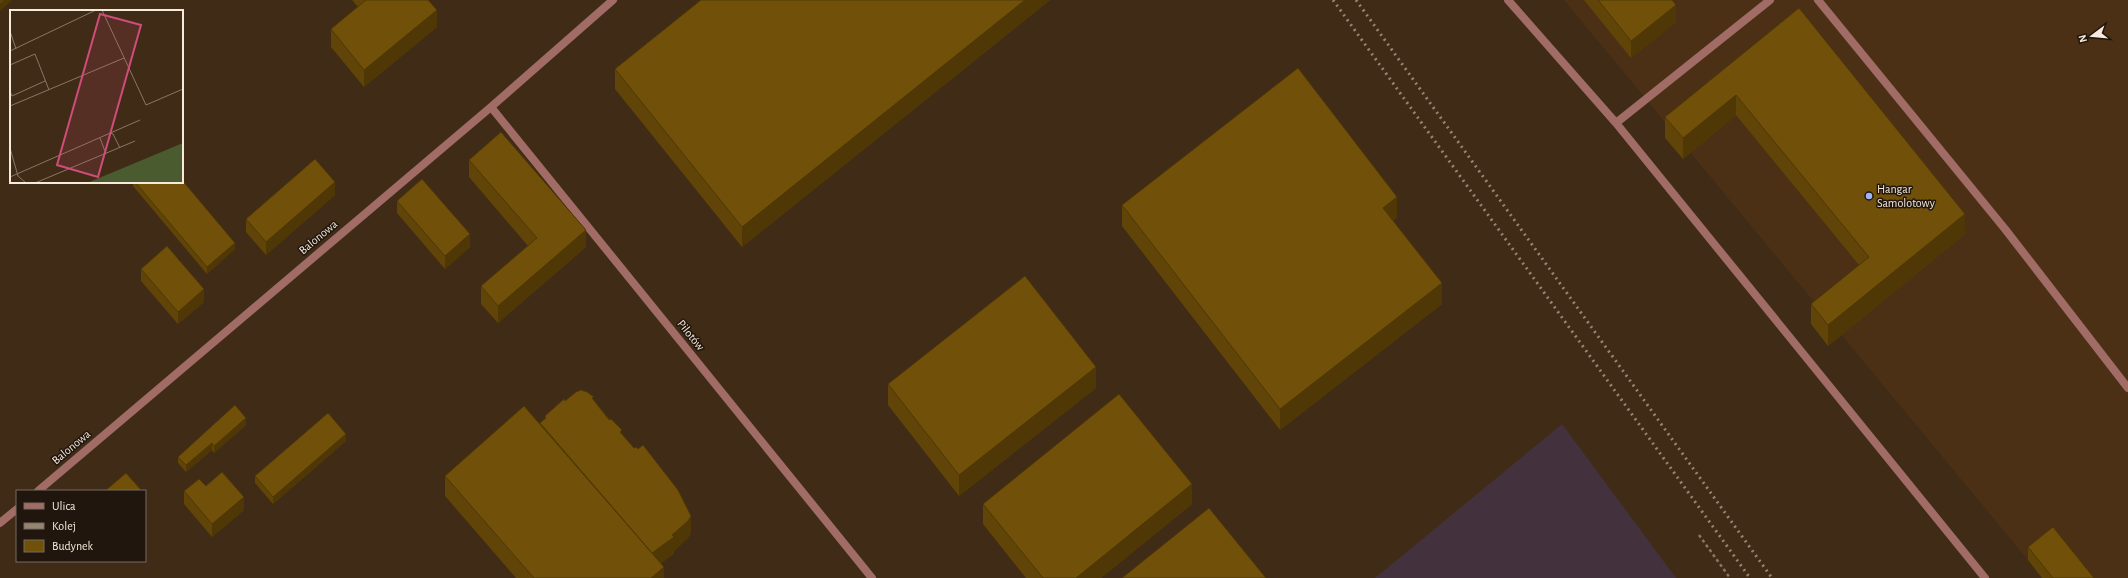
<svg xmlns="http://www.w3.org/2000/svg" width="2128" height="578" viewBox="0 0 2128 578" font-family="'Alegreya Sans',sans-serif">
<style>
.built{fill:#4b3016}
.industrial{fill:#43323d}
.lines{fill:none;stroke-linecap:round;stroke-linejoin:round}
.path{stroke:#8a7766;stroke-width:2.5;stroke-dasharray:3 3;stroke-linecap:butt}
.lane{stroke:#a06c65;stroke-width:8}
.street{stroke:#a06c65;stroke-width:8}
.rail{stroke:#958472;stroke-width:3;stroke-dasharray:2 4;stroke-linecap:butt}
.wall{fill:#614508}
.shaded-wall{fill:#4f3806}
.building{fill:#715009;stroke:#4f3806}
.poi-dot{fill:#9db4fd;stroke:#20160d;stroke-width:1.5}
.labels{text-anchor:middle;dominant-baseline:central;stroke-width:3;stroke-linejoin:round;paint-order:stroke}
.poi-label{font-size:12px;fill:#f7e9dc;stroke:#20160d;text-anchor:start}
.street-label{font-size:12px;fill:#f7e9dc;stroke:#20160d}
.inset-road{fill:none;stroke:#897765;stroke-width:1}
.view{fill:#cf4c7b;fill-opacity:0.15;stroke:#cf4c7b;stroke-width:2}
.inset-edge{fill:none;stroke:#f7e9dc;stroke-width:2}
</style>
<rect width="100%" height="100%" fill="#402b16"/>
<path class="built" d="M1564,0H2128V578H2043Z"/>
<path class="industrial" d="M1562,424L1676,578H1375Z"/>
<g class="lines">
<path class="path" d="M1699,535L1730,578"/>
<path class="lane" d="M1508,0L1616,123L1985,578
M1818,0L2005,229L2128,388
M1616,123L1770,0"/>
<path class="street" d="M491,107L872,578
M38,491L491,107L613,0
M0,523L17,509"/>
<path class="rail" d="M1333,0L1750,578
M1356,0L1772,578"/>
</g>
<path class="wall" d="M352,0H428L437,27L364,87L331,47V29L358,7Z
M701,0H1050L742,247L615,89V69Z
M1584,0H1672L1676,22L1631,58Z
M1799,8L1965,234L1828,346L1811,324V304L1859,265L1736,115L1683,159L1665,138V117Z
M469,160L586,247L498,323L481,304V286L528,246L469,177Z
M133,182H182L235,249L207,274L133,186Z
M335,195L266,255L246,232V219Z
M397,201L470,247L445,269L397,213Z
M1122,205L1397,217L1393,221L1442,304L1280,430L1122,226Z
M141,269L204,302L178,324L141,281Z
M888,384L1096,388L959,496L888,405Z
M565,401H594L622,434L691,533L688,538L674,551V554L661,563L664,578H516L445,496V476L540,423L545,419V416Z
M246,425L214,453L212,450L186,472L178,463V457Z
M346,441L273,504L255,483V476Z
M206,486L244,510L212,537L184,504V491Z
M983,504H1192L1101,578H1026L983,524Z
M2028,547L2094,578H2042L2028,560Z"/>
<path class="shaded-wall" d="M4,0H12L0,11V4Z
M1025,0H1050L742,247V227Z
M1676,5V22L1631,58V41Z
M437,10V27L364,87V70Z
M1736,95V115L1683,159V138Z
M335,182V195L266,255V242Z
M1397,197V217L1383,228V208Z
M1965,214V234L1828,346V325Z
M586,230V247L498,323V306Z
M470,234V247L445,269V256Z
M235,243V249L207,274V267Z
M1442,283V304L1280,430V409Z
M204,289V302L178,324V312Z
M1096,367V388L959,496V475Z
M246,418V425L214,453V446Z
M346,434V441L273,504V497Z
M212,443V450L186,472V465Z
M1192,484V504L1101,578H1076Z
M244,497V510L212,537V524Z
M691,516V533L688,538L674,551V554L650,571V554L672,535Z
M664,567V578H651Z"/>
<path class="building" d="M0,0H4L0,4Z
M366,0H428L437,10L364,70L331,29Z
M701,0H1025L742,227L615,69Z
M1598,0H1672L1676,5L1631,41Z
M1799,8L1965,214L1828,325L1811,304L1869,257L1736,95L1683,138L1665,117Z
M1298,68L1397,197L1383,208L1442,283L1280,409L1122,205Z
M501,132L586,230L498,306L481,286L537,238L469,160Z
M315,159L335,182L266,242L246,219Z
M422,179L470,234L445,256L397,201Z
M182,180L235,243L207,267L135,182H182Z
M167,246L204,289L178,312L141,269Z
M1025,276L1096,367L959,475L888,384Z
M581,390L587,392L594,397L592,398L609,420L611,419L622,430L620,432L634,448L636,447L638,449L643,445L678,490L691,516L688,521L672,535L674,537L652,553L540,423L546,418L545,416L564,399L565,401L576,392Z
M1119,394L1192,484L1076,578H1043L983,504Z
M235,405L246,418L214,446L212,443L186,465L178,457Z
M524,406L664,567L651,578H534L445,476Z
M328,413L346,434L273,497L255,476Z
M222,472L244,497L212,524L184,491L199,479L206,486Z
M126,473L142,491H105Z
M1209,508L1266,578H1122Z
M2053,527L2094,578H2053L2028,547Z"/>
<circle class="poi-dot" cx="1869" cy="196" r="4"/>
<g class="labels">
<g class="poi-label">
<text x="1877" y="189">Hangar<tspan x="1877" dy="14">Samolotowy</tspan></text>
</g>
<g class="street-label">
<text transform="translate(318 237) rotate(-40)">Balonowa</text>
<text transform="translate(691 335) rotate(51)">Pilotów</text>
<text transform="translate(71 447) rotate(-40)">Balonowa</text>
</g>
</g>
<g transform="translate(10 10)">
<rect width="173" height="173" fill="#402b16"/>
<path d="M173,133V173H77Z" fill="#495b2f"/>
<path class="inset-road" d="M92,0L136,95L173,79M0,21L6,39M0,41L86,0M0,55L25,44L39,80M0,81L2,86L35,71M0,96L114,48M100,123L103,124L110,138M90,128L96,144M0,138L8,166L16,173M0,167L130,110M25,173L125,131"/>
<path class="view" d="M90,4L131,15L88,167L47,155Z"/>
<rect width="173" height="173" class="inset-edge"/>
</g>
<rect x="16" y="490" width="130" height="72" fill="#20160d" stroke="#766a60"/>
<rect x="24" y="503" width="20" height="6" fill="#a06c65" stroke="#766a60"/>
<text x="52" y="510" font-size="12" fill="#f7e9dc">Ulica</text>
<rect x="24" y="523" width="20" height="6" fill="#958472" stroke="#766a60"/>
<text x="52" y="530" font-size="12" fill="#f7e9dc">Kolej</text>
<rect x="24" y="540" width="20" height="12" fill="#715009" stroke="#766a60"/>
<text x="52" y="550" font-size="12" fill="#f7e9dc">Budynek</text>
<g transform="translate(2092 36) rotate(254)" stroke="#20160d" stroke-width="3" paint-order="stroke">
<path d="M0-3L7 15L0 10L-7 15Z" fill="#f7e9dc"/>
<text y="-6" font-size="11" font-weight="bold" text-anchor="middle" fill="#f7e9dc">N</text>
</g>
</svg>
